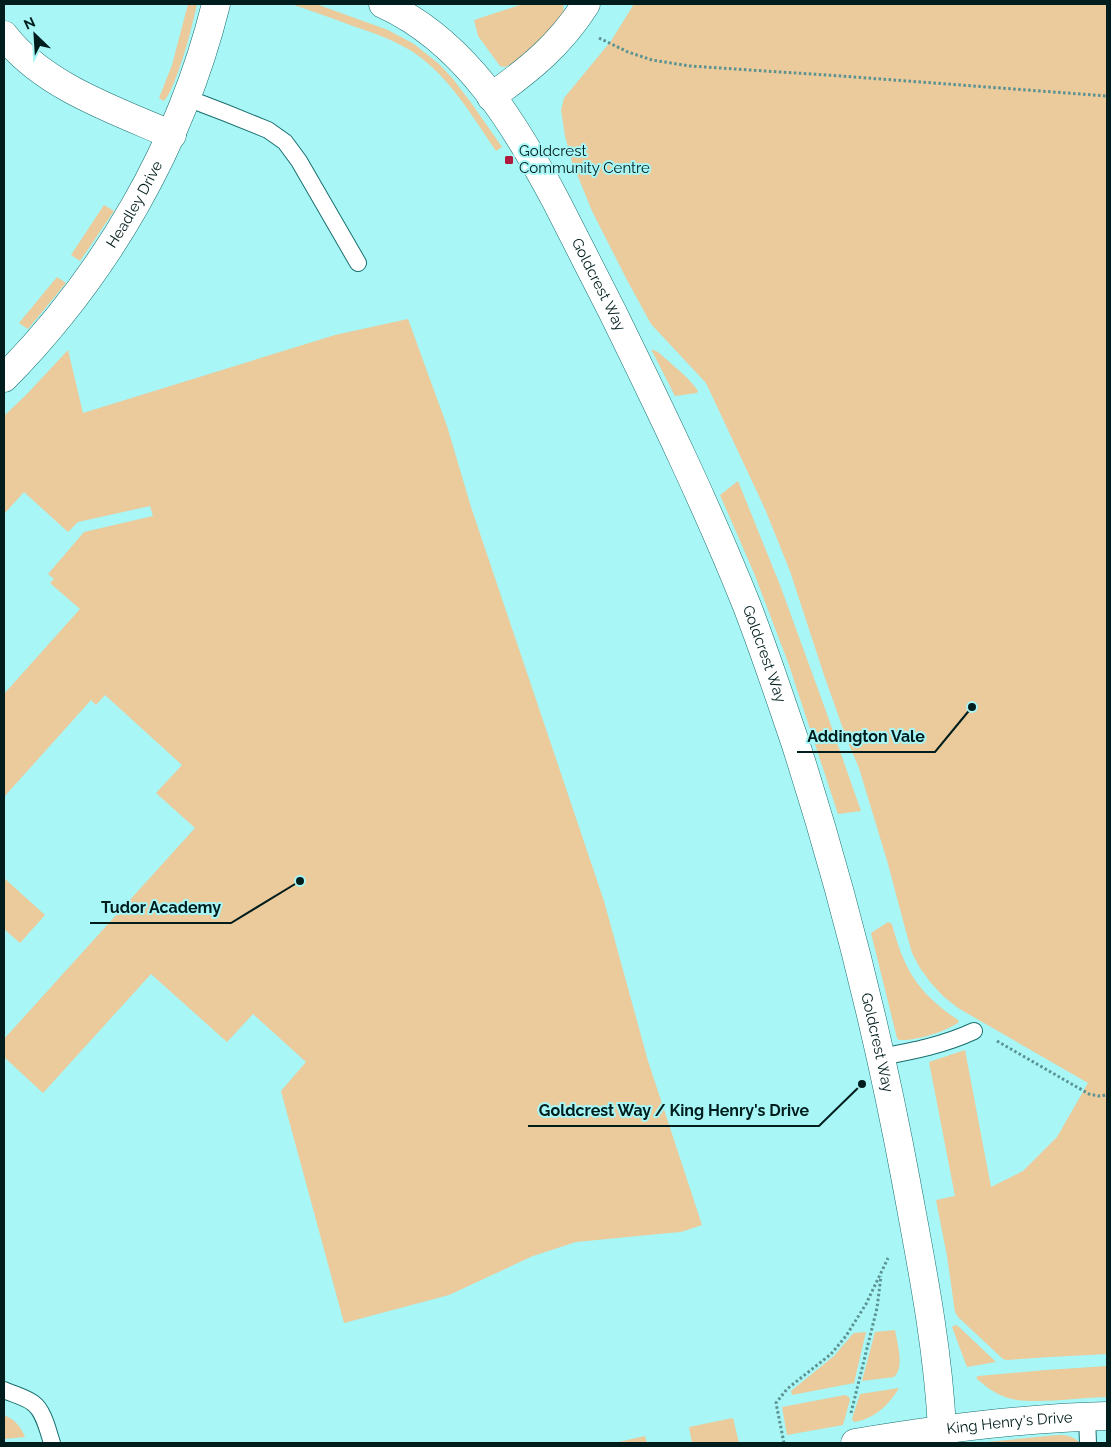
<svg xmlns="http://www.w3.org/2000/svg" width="1111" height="1447" viewBox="0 0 1111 1447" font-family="Raleway,sans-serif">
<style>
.green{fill:#ebca9b}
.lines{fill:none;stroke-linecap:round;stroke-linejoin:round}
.service-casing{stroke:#1a6f70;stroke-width:18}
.minor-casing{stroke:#1a6f70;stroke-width:29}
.tertiary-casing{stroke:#1a6f70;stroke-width:29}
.path{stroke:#5b9292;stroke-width:3;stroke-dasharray:2.5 2.5;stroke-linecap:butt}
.service{stroke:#fff;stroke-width:16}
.minor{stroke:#fff;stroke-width:28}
.tertiary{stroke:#fff;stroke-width:28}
.poi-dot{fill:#af1a3c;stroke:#a8f6f6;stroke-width:2}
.labels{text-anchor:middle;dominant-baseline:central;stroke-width:4;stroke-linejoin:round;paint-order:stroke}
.poi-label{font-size:15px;fill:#001d1d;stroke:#a8f6f6;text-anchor:start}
.street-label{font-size:15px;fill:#001d1d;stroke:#a8f6f6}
.leader{fill:none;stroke:#001d1d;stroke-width:2}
.callout-dot{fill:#001d1d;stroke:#a8f6f6;stroke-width:2}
.callout-label{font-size:16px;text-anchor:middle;font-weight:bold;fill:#001d1d;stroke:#a8f6f6;stroke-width:4;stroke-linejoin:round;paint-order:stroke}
</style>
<rect width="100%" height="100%" fill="#a8f6f6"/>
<path class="green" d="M188,4H197C191,30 185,55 175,80C172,87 169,95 164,101L159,98L172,65Z
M291,4H316L388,30L414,44L439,64L453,79L472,104L502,147L496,151C473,117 450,78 416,54C397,41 374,33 353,26C332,18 312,11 291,4Z
M523,4H563L564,13L555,29L515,62L505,67L500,66L478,36L474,20Z
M634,4H1107V1354L1050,1357L1007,1360L1003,1359L958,1317L955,1312L947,1256L936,1200L955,1196L929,1062L965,1050L991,1187L1023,1171L1057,1137L1088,1083L958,1008L943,996L931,983L920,968L912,953L905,928L888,864L859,768L847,740L824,675L790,571L765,509L706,383L651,324L627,280L592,211L572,162L565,136L561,110L564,98L611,41Z
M104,205L114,211L80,261L71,255Z
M57,277L66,283L28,329L19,323Z
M408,319L447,426L471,507L604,901L648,1061L702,1225L681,1232L669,1233L576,1242L533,1256L449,1295L344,1323L281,1091L306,1062L253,1014L227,1042L151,974L43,1093L4,1057V1039L195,828L156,793L182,765L105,695L96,705L91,700L4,797V694L80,609L50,583L54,579L48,574L84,532L153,516L150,506L78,522L68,532L24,492L4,514V416L27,394L68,350L83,413L335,335Z
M651,349L658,352C671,364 688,376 698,391L697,393L675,396Z
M738,481L780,585L827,714L861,811L838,814L789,665L754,573L720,495Z
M4,878L45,915L20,943L4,929Z
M888,922L892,924C904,970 918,993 958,1020L959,1022C945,1032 916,1041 899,1040L897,1038L871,933Z
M956,1325L959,1327L996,1362L967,1367L952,1327L953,1326Z
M895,1330C897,1343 905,1367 894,1377L862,1381L875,1332Z
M866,1332L854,1383L792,1395L791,1391L834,1356L851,1336L854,1333Z
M1107,1366V1397C1079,1397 1031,1406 1005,1397C994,1393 985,1386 976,1378L978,1376L1046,1370Z
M899,1388C889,1405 874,1419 854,1422L852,1419L860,1394Z
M845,1395L849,1397L850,1400L843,1425L787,1435L782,1407Z
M4,1415C15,1420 20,1425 25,1437L4,1439Z
M733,1418L739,1443H692L689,1427Z
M1058,1435C1067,1435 1073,1436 1080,1443H976Z
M645,1436L647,1443H614Z"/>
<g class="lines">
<g class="service-casing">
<path id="service" d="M187,98L226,113L268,130L285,142L299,161L358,263
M881,1057C913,1051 944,1045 974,1031
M4,1390C13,1394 25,1397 33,1403C44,1411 48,1431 52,1443
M1087,1417L1088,1443"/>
</g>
<g class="minor-casing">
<path id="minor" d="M4,35C43,86 114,110 172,135
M491,97C530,69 560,45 586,4"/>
</g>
<g class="tertiary-casing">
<g id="tertiary">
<path id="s1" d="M383,4C465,41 515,124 556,201C575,238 594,275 613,313C660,409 707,506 747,606C764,650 779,695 794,739C841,884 878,1031 906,1181C921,1263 938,1346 942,1429"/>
<path id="s2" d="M4,378C106,275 181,145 216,4"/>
<path id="s3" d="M855,1443C938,1429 1023,1418 1107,1416"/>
</g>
</g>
<path class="path" d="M599,38L628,52L652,60L690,66L841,76L1107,96
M997,1041L1089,1094L1098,1096L1107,1095
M851,1413L877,1308L881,1276
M784,1443L776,1403L787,1389L831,1354L846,1336L866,1304L888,1258"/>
<use href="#service" class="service"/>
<use href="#minor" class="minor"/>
<use href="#tertiary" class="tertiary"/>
</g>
<rect class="poi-dot" x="504" y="155" width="10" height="10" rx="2.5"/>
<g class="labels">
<g class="poi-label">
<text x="519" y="151">Goldcrest<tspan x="519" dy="17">Community Centre</tspan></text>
</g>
<g class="street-label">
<text stroke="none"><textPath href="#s2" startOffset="218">Headley Drive</textPath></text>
<text stroke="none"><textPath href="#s1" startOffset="361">Goldcrest Way</textPath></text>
<text stroke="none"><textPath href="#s1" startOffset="766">Goldcrest Way</textPath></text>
<text stroke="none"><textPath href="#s1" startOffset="1171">Goldcrest Way</textPath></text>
<text stroke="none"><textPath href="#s3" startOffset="156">King Henry's Drive</textPath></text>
</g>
</g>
<path class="leader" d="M972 707L935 752H797M300 881L231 923H90M862 1084L819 1126H528"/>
<g class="callout-dot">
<circle cx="972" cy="707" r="5"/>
<circle cx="300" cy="881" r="5"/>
<circle cx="862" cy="1084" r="5"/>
</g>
<g class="callout-label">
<text x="866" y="742">Addington Vale</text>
<text x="161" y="913">Tudor Academy</text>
<text x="674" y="1116">Goldcrest Way / King Henry's Drive</text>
</g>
<rect width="1111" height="1447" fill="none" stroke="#001d1d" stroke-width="10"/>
<g transform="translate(35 35) rotate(335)" stroke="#a8f6f6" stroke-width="4" paint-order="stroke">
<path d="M0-4L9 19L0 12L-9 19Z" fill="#001d1d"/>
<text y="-8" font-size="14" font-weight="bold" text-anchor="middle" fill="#001d1d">N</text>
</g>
</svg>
